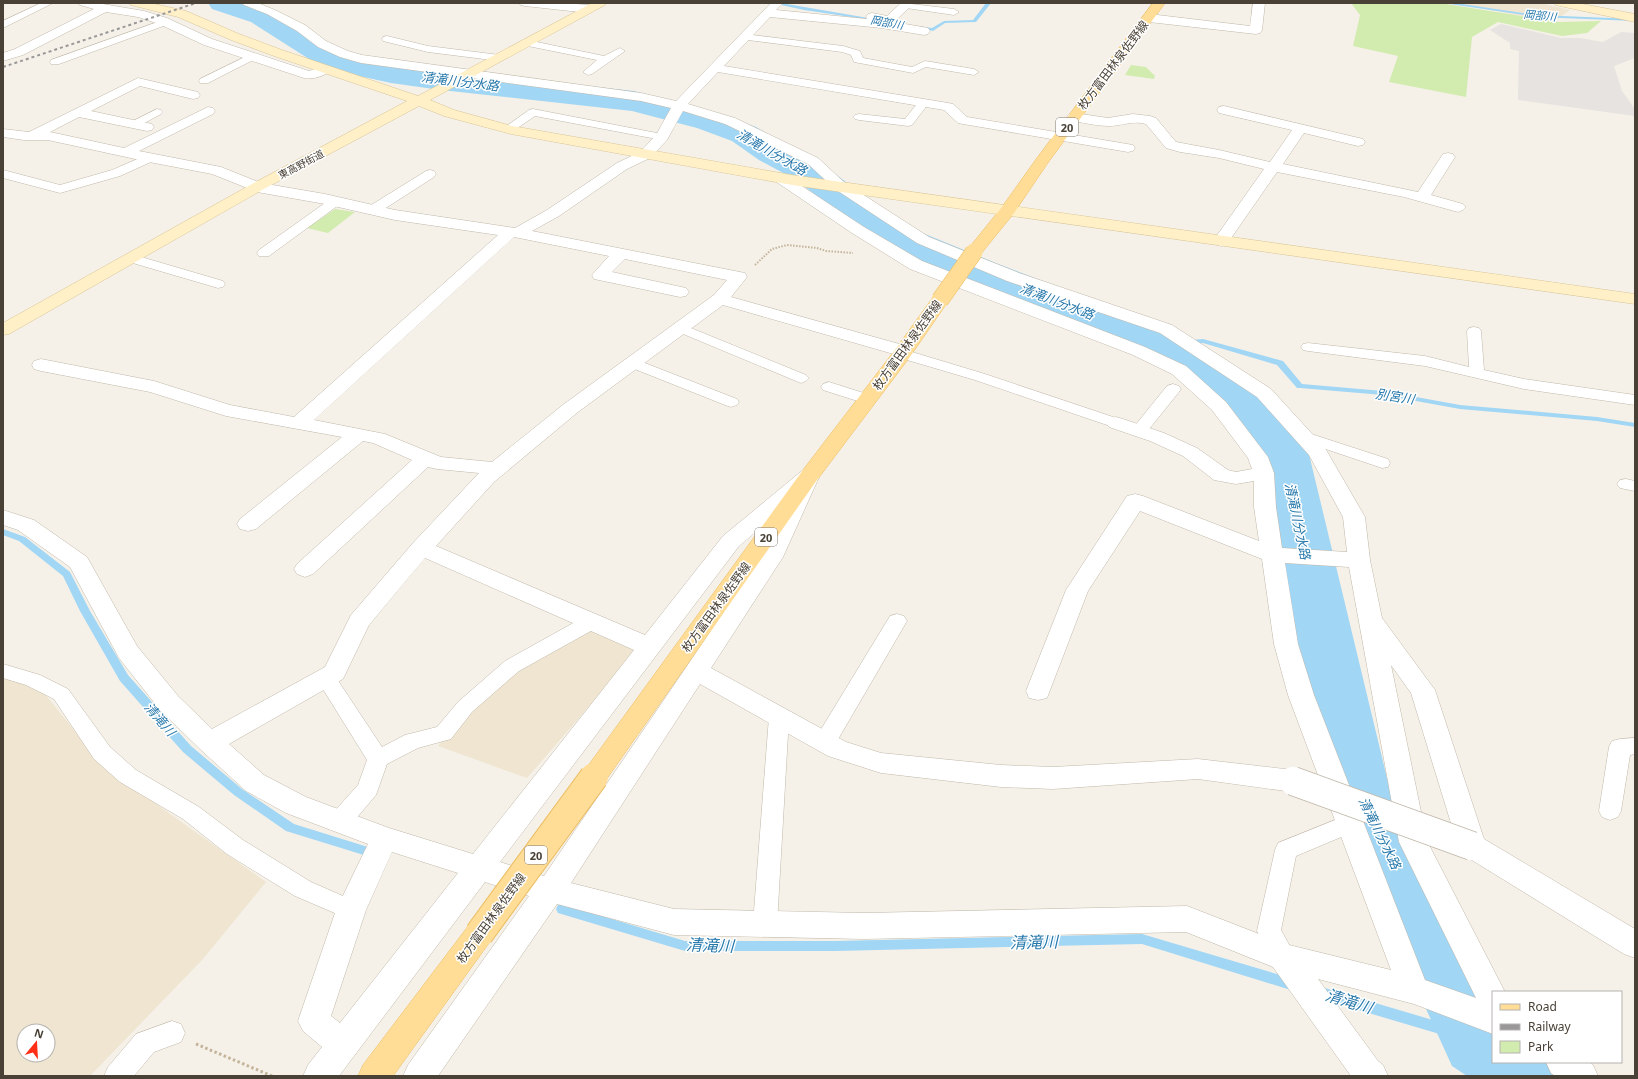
<svg xmlns="http://www.w3.org/2000/svg" width="1638" height="1079" viewBox="0 0 1638 1079" font-family="'Noto Sans','Noto Sans JP',sans-serif">
<style>
.education{fill:#efe5d1;fill-rule:evenodd}
.green{fill:#d2ebaf}
.parking{fill:#e6e3e0}
.lines{fill:none;stroke-linecap:round;stroke-linejoin:round}
.stream{fill:#a2d6f5;fill-rule:evenodd}
.river{fill:#a2d6f5;fill-rule:evenodd}
.lane-casing{stroke:#c1b8aa;stroke-width:1}
.street-casing{stroke:#c1b8aa;stroke-width:1}
.secondary-casing{stroke:#d8c496;stroke-width:1}
.primary-casing{stroke:#ebbc60;stroke-width:1}
.path-far1{stroke:#c4b49a;stroke-width:2;stroke-dasharray:1.5 1.5;stroke-linecap:butt}
.path{stroke:#c4b49a;stroke-width:3;stroke-dasharray:2.5 2.5;stroke-linecap:butt}
.lane{fill:#fff;fill-rule:evenodd}
.street{fill:#fff;fill-rule:evenodd}
.secondary{fill:#fff0c8;fill-rule:evenodd}
.primary{fill:#ffdd97;fill-rule:evenodd}
.rail{stroke:#989898;stroke-width:2;stroke-dasharray:3 3;stroke-linecap:butt}
.street-bridge-casing{stroke:#c1b8aa;stroke-width:30;stroke-linecap:butt}
.primary-bridge-far1-casing{stroke:#ebbc60;stroke-width:18;stroke-linecap:butt}
.primary-bridge-casing{stroke:#ebbc60;stroke-width:30;stroke-linecap:butt}
.street-bridge{stroke:#fff;stroke-width:28}
.primary-bridge-far1{stroke:#ffdd97;stroke-width:17}
.primary-bridge{stroke:#ffdd97;stroke-width:28}
.labels{text-anchor:middle;dominant-baseline:central;stroke-width:3;stroke-linejoin:round;paint-order:stroke}
.far-street-label{font-size:10px;fill:#494136;stroke:#fff}
.far-water-label{font-size:11px;font-style:italic;fill:#2678ab;stroke:#fff}
.shield{fill:#fff;stroke:#807a72;stroke-width:1}
.shield-label{font-size:11px;font-weight:bold;fill:#494136}
.street-label{font-size:12px;fill:#494136;stroke:#fff}
.water-label{font-size:13px;font-style:italic;fill:#2678ab;stroke:#fff}
.near-water-label{font-size:16px;font-style:italic;fill:#2678ab;stroke:#fff}
</style>
<rect width="100%" height="100%" fill="#f5f1e8"/>
<path class="education" d="M1453,3H1540L1570,10L1553,22Z
M589,630L639,649L527,778L438,746L469,708L515,668Z
M3,678L40,688L104,767L266,882L203,959L90,1076H3ZM24,1031H48V1055H24Z"/>
<path class="green" d="M1351,3H1440L1559,22L1601,21L1587,33L1562,36L1498,22L1472,37L1466,97L1389,82L1398,56L1353,46L1360,15Z
M1131,65L1146,67L1155,76L1154,79L1125,75Z
M335,209L355,212L328,233L307,228Z"/>
<path class="parking" d="M1501,24L1561,38H1580L1603,42L1621,32L1635,33V58L1614,66L1622,91L1635,109V116L1518,100L1519,51L1510,49V43L1490,30Z"/>
<g class="lines">
<path class="stream" d="M772,3H781L880,20L878,21L804,10Z
M986,3H991L976,22L945,23L933,31L916,27L918,26L932,28L944,21L973,20Z
M1443,3H1455L1537,15L1635,19V21L1537,17Z
M1203,339L1283,361L1302,384L1383,391L1460,405L1597,417L1635,423V427L1597,421L1460,409L1383,395L1300,388H1297L1277,365L1203,343L1167,346L1163,344L1167,342Z
M3,529L25,537L70,572L90,611L128,675L191,746L242,789L294,824L371,848L373,851L371,854L367,856L286,831L234,795L183,752L120,681L80,611L63,576L19,541L3,535Z
M562,904L685,941H835L1142,934L1294,979L1298,981L1300,985L1298,989L1294,991L1142,944L835,951H685L558,913L556,909L558,905Z
M1318,986L1480,1034L1485,1036L1486,1040L1485,1044L1480,1046L1318,998L1314,996L1312,992L1314,988Z"/>
<path class="river" d="M208,3H250L271,10L331,45L360,57L391,63L441,70L634,91L721,114L756,127L785,144L822,164L903,225L996,263L1183,335L1237,374L1283,418L1308,450L1387,778L1496,992H1493V1062H1566L1572,1076H1467L1452,1066L1321,778L1258,451L1249,438L1205,394L1151,353L966,281L875,241L796,180L759,160L732,141L697,128L632,111L441,90L391,83L341,72L309,59L251,22L212,9Z"/>
<g class="lane-casing">
<path id="lane" d="M41,3H53L3,28V21Z
M903,3L954,9L959,12L954,15L906,8L903,7L901,5Z
M166,19L169,20L171,22L169,24L59,64H51L50,62L51,60Z
M744,34L843,46L860,51L863,58L912,67L925,61L974,69L979,72L974,75L926,67L913,73L854,62L851,55L842,52L740,39L739,37L740,35Z
M387,36L428,46L500,55L505,58L500,61L428,52L383,41L382,39L383,37Z
M527,40L604,56L620,48L625,51L592,74L588,75L583,72L597,60L523,45L522,43Z
M251,54L255,55L256,57L255,59L208,83H200L199,81L200,79Z
M923,100L929,103L912,125L908,126L859,120L855,119L853,117L855,115L859,114L905,119L919,101Z
M157,109L161,110L163,112L161,114L139,126H131L129,124L131,122Z
M533,109L662,134L666,135L668,137L666,139L662,140L535,116L513,131H505L503,129L505,127L529,110Z
M149,154L153,155L155,158L153,161L120,176L60,193L3,178V170L60,185L112,170Z
M430,170L434,171L436,174L434,177L378,213H368L367,210L368,207L426,171Z
M336,197L340,198L342,201L340,204L269,256H259L257,253L259,250L332,198Z
M131,254L223,281L225,284L223,287L218,288L126,261L124,258L126,255Z
M681,324L806,375L809,378L806,381L801,383L796,381L676,331L674,328L676,325Z
M1474,327L1479,328L1481,331L1484,370L1524,379L1635,395V405L1524,389L1425,366L1308,351L1303,350L1301,347L1303,344L1308,343L1425,356L1469,367L1467,331L1469,328Z
M902,349L985,374L1122,420L1124,423L1122,426L1116,428L1110,426L975,380L897,357L894,354L897,351Z
M632,358L737,399L739,402L737,405L731,407L725,405L627,366L624,363L627,360Z
M829,382L873,396L875,399L873,402L867,404L823,390L821,387L823,384Z
M1173,384L1179,386L1181,389L1179,392L1145,434L1139,436L1133,434L1131,431L1133,428L1167,386Z
M1305,432L1388,459L1390,463L1388,467L1382,468L1299,440L1297,437L1299,434Z
M1626,479L1635,481V491L1620,488L1617,484L1620,480Z
M897,614L904,616L907,621L833,748L825,750L817,748L814,742L817,736L890,616Z
M591,615L598,617L601,622L598,627L519,671L472,712L451,739L418,748L387,764L376,795L348,828L340,830L332,828L329,821L332,814L358,785L367,760L316,678L319,673L326,671L333,673L382,747L405,735L437,727L458,702L505,661L584,617Z
M3,664L40,675L68,689L110,747L136,770L199,807L243,840L311,882L359,903L363,910L359,917L351,920L295,896L227,854L183,819L120,782L94,759L54,699L26,685L3,678Z
M779,709L786,711L789,717L777,924L774,931L765,935L756,931L753,924L769,717L772,711Z
M1635,738V754L1630,755L1621,811L1618,817L1610,820L1602,817L1599,811L1609,747L1612,741L1620,739Z
M1350,814L1358,816L1361,823L1358,830L1296,856L1281,930L1296,957L1293,965L1284,968L1275,965L1257,931L1275,850L1278,843Z
M172,1021L181,1024L185,1033L181,1042L154,1052L134,1076H104L108,1067L136,1034Z"/>
</g>
<g class="street-casing">
<path id="street" d="M78,3H97L144,11L167,18L212,39L309,71L324,66L329,67L330,70C326,76 312,80 304,78L204,45L159,24L138,17L106,12L23,55L3,61V53L15,49L94,9L80,5Z
M242,3H258L275,10L305,25L326,41L348,51L362,55L641,93L676,101L771,3H783L776,10L867,19L866,17L868,14L872,13L887,16L901,3H914L894,22L928,28L930,31L928,34L924,35L882,28L770,17L724,66L948,103L953,104L967,117L1133,145L1135,148L1133,151L1128,152L963,124L958,123L944,110L718,72L688,104L735,118L818,158L845,183L929,237L1019,273L1172,325L1271,389L1325,448L1365,517L1370,560L1382,618L1435,690L1484,839L1635,929V958L1624,954L1462,854L1458,846L1411,693L1391,665L1427,841L1505,992H1493V1034L1414,1004L1318,979L1378,1061L1383,1065L1388,1076H1351L1273,967L1186,932L864,939L674,935L557,904L438,1076H403L408,1065L529,896L485,882L339,1076H303L308,1065L322,1047L303,1031L298,1021L336,910L368,844L286,813L246,791L201,750L160,710L119,658L70,567L18,530L3,525V510L34,520L87,557L137,646L178,696L212,729L325,667L351,615L413,543L479,473L437,469L428,467L313,574L305,577L297,574L294,569L297,564L412,460L373,443L363,441L256,529L248,531L240,529L237,524L240,519L342,437L226,416L150,392L41,371L34,369L32,365L34,361L41,359L154,381L230,405L294,417L498,235L395,220L325,204L257,192L212,174L149,162L48,140H24L3,137V129L29,132L138,78L198,92L200,95L198,98L193,99L140,86L91,111L152,124L154,127L152,130L147,131L79,117L50,132L124,148L208,107L213,108L215,111L213,114L139,151L221,167L261,183L325,194L395,210L515,228L547,210L617,163L640,152L656,135L671,108L641,101L361,63L340,57L318,47L297,31L267,14L244,5ZM683,111L725,124L808,164L835,189L917,243L1007,281L1160,333L1257,397L1309,455L1343,517L1347,552L1282,548L1276,507L1274,473L1268,457L1226,402L1186,366L1145,347L922,261L864,227L785,175L780,174L775,175L773,178L775,181L852,233L910,269L1133,355L1172,374L1212,410L1248,458L1252,469L1236,472L1228,470L1197,448L1164,433L1123,419L1116,417L1109,419L1106,423L1109,427L1150,441L1183,456L1214,480L1236,484L1254,481V507L1259,541L1143,496L1135,494L1127,496L1066,590L1026,691L1029,698L1038,700L1047,698L1088,591L1140,511L1262,559L1274,644L1288,695L1391,970L1285,944L1187,906L864,913L674,909L571,883L700,684L828,756L881,773L1001,787L1053,789L1198,779L1293,792L1302,789L1306,781L1302,773L1293,770L1198,759L1053,767L1001,765L881,753L846,742L711,668L783,557L820,475L817,470L810,469L803,470L723,536L645,635L436,546L494,482L578,412L723,305L904,357L910,355L913,351L910,347L731,297L747,277L745,273L532,231L559,216L627,169L650,158L667,140ZM514,237L609,256L592,275L594,279L680,297L686,296L689,292L686,288L612,272L625,259L727,280L714,295L564,404L492,462L441,457L385,434L314,420ZM784,508L762,556L544,876L500,862L739,546ZM425,558L634,650L473,854L389,828L306,797L264,775L229,744L343,679L369,625ZM1285,563L1349,567L1399,842L1476,998L1425,980L1314,695L1298,644ZM392,852L458,873L340,1023L331,1016L366,910Z
M519,3H562L589,5L593,7L595,9L593,11L589,13L525,6L521,5Z
M1253,3H1265L1262,30L1260,33L1256,34L1149,22L1145,21L1143,18L1145,15L1149,14L1250,26Z
M1224,106L1363,139L1365,142L1363,145L1358,146L1304,133L1283,164L1418,192L1443,154L1448,153L1453,154L1455,157L1431,195L1463,204L1466,207L1463,210L1458,212L1404,197L1277,172L1227,244L1221,246L1215,244L1213,241L1264,169L1219,158L1180,152L1166,148L1146,124C1133,120 1121,126 1109,126C1097,126 1085,123 1074,121L1069,120L1067,117L1069,114L1074,113L1108,118L1133,114L1150,116L1156,118L1176,142L1219,150L1270,162L1292,130L1219,113L1217,110L1219,107Z
M1546,1062H1589L1593,1065L1598,1076H1555L1551,1073Z"/>
</g>
<g class="secondary-casing">
<path id="secondary" d="M129,3H150L186,11L239,34L282,50L418,96L592,3H607L605,5L430,100L454,110L512,126L792,175L1635,294V304L792,185L511,134L444,116L419,106L262,190L9,334L3,335V323L252,184L407,101L274,56L231,40L178,17L131,5Z
M1554,3H1577L1635,14V22L1560,6L1556,5Z"/>
</g>
<g class="primary-casing">
<path id="primary" d="M1153,3H1165L1047,164L1014,213L980,255L974,257L968,255L966,252L968,249L1002,207L1037,158Z
M940,295L946,296L949,300L909,358L817,480L603,784L594,788L585,784L581,777L585,770L803,470L895,350L934,296Z
M479,921L489,925L494,934L489,943L393,1076H358L363,1065L469,925Z"/>
</g>
<path class="path-far1" d="M755,265L772,249L787,245L817,248L826,251L853,253"/>
<path class="path" d="M196,1044L272,1076"/>
<use href="#lane" class="lane"/>
<use href="#street" class="street"/>
<use href="#secondary" class="secondary"/>
<use href="#primary" class="primary"/>
<path class="rail" d="M3,67L196,3"/>
<g class="street-bridge-casing">
<path id="street-bridge" d="M1293,781L1472,846"/>
</g>
<g class="primary-bridge-far1-casing">
<path id="primary-bridge-far1" d="M940,300L974,252"/>
</g>
<g class="primary-bridge-casing">
<path id="primary-bridge" d="M479,934L594,777"/>
</g>
<use href="#street-bridge" class="street-bridge"/>
<use href="#primary-bridge-far1" class="primary-bridge-far1"/>
<use href="#primary-bridge" class="primary-bridge"/>
</g>
<g class="labels">
<g class="far-street-label">
<text transform="translate(301 164) rotate(-28)">東高野街道</text>
</g>
<g class="far-water-label">
<text transform="translate(1540 15) rotate(5)">岡部川</text>
<text transform="translate(887 22) rotate(10)">岡部川</text>
</g>
<g class="shield">
<rect x="1056" y="118" width="22" height="18" rx="3"/>
<rect x="755" y="528" width="22" height="18" rx="3"/>
<rect x="525" y="846" width="22" height="18" rx="3"/>
</g>
<g class="shield-label">
<text x="1067" y="127">20</text>
<text x="766" y="537">20</text>
<text x="536" y="855">20</text>
</g>
<g class="street-label">
<text transform="translate(1113 65) rotate(-53)">枚方富田林泉佐野線</text>
<text transform="translate(907 345) rotate(-54)">枚方富田林泉佐野線</text>
<text transform="translate(716 607) rotate(-54)">枚方富田林泉佐野線</text>
<text transform="translate(491 918) rotate(-54)">枚方富田林泉佐野線</text>
</g>
<g class="water-label">
<text transform="translate(460 81) rotate(7)">清滝川分水路</text>
<text transform="translate(772 152) rotate(30)">清滝川分水路</text>
<text transform="translate(1057 301) rotate(21)">清滝川分水路</text>
<text transform="translate(1395 396) rotate(9)">別宮川</text>
<text transform="translate(1298 521) rotate(78)">清滝川分水路</text>
<text transform="translate(160 719) rotate(49)">清滝川</text>
<text transform="translate(1380 833) rotate(64)">清滝川分水路</text>
</g>
<g class="near-water-label">
<text transform="translate(1034 942) rotate(-1)">清滝川</text>
<text transform="translate(710 945) rotate(2)">清滝川</text>
<text transform="translate(1349 1001) rotate(17)">清滝川</text>
</g>
</g>
<rect width="1638" height="1079" fill="none" stroke="#494136" stroke-width="8"/>
<rect x="1492" y="991" width="130" height="72" fill="#ffffff" stroke="#b6b3af"/>
<rect x="1500" y="1004" width="20" height="6" fill="#ffdd97" stroke="#b6b3af"/>
<text x="1528" y="1011" font-size="12" fill="#494136">Road</text>
<rect x="1500" y="1024" width="20" height="6" fill="#989898" stroke="#b6b3af"/>
<text x="1528" y="1031" font-size="12" fill="#494136">Railway</text>
<rect x="1500" y="1041" width="20" height="12" fill="#d2ebaf" stroke="#b6b3af"/>
<text x="1528" y="1051" font-size="12" fill="#494136">Park</text>
<g transform="translate(36 1043) rotate(18)"><circle r="19" fill="#ffffff" stroke="#b6b3af"/>
<path d="M0-3L7 15L0 10L-7 15Z" fill="#ff2f15"/>
<text y="-6" font-size="11" font-weight="bold" text-anchor="middle" fill="#494136">N</text>
</g>
</svg>
